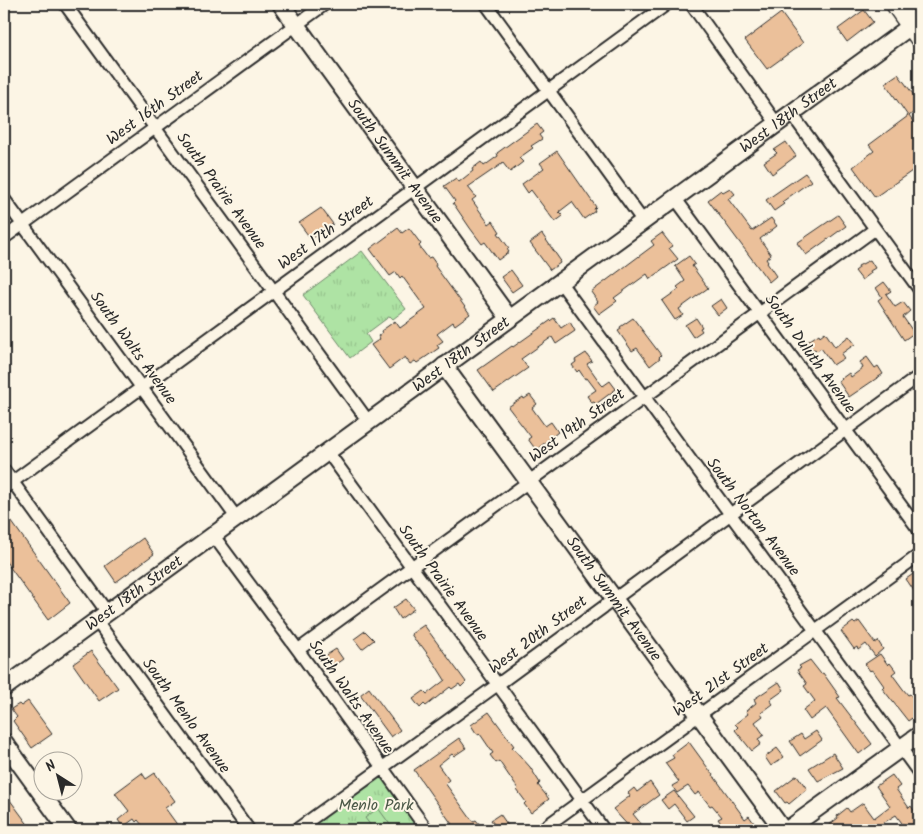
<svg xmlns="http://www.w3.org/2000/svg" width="923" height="834" viewBox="0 0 923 834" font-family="Kalam,sans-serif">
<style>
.park{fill:url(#park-tufts);stroke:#6c8768}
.garden{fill:#aee3a4;stroke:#6c8768}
.building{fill:#ebc09a;stroke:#2b2b2b}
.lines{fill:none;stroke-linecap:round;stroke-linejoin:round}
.street-casing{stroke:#2b2b2b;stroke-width:15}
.secondary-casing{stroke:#2b2b2b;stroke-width:20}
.primary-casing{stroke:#2b2b2b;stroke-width:21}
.street{stroke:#fcf5e5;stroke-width:11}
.secondary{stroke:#fcf5e5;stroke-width:16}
.primary{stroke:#fcf5e5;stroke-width:18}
.labels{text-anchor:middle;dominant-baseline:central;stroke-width:4;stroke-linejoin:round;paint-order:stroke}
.street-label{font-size:16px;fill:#2b2b2b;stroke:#fcf5e5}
.park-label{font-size:16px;fill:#4c5949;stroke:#fcf5e5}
</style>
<defs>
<pattern id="park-tufts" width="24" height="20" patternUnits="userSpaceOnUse" patternTransform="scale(1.25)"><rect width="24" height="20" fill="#aee3a4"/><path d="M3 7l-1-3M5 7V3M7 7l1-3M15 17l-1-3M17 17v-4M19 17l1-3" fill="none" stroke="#96c38d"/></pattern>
</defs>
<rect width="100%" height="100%" fill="#fcf5e5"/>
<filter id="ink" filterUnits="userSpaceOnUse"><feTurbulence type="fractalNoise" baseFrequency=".02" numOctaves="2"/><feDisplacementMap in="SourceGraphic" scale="10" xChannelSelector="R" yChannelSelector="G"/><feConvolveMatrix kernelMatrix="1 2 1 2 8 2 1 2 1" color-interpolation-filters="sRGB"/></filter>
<g filter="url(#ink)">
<path class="park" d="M362,251L406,309L393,319L390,316L366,334L371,342L350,358L303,295Z
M382,768L427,830H296Z"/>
<path class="garden" d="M378,808L394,830H374L365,818Z"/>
<path class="building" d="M864,10L873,22L847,42L838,29Z
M781,13L803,43L767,69L745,40Z
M898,74L919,102V108L909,116L919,130V181L912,171L875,197L853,167L874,151L869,145L908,116L885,83Z
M537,124L543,132L539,135L542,139L531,146L533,148L519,158L523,162L510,172L503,163L468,187L476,197L472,200L489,224L493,221L500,232L498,233L509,248L507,249L509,252L498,260L485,242L482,244L470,228L453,203L455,201L444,186L456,178L459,182L473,171L472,169L481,162L484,166L498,156L497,153Z
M786,142L796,156L772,174L764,162L777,153L774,150Z
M557,151L596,207L594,209L595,211L584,219L572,202L559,212L563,216L555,222L531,190L528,193L522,184L544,168L540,163Z
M805,173L811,181L782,202L784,204L774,211L766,200Z
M730,188L735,194L728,199L752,231L771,218L777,226L760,239L771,255L766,259L768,262L767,263L776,276L769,282L708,200L721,190L723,192Z
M321,208L333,224L311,239L299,223Z
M838,215L846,226L806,255L797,243Z
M398,228L402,233L409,228L421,244L419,246L428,258L431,257L436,264L435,266L470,314L455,325L453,322L437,334L443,341L437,345L439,348L417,363L415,361L410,364L405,357L389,369L371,345L380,339L378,336L382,333L381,331L395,321L400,328L426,309L402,276L400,278L396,272L390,276L370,249Z
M662,233L672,246L669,248L678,259L650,279L647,274L614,298L617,301L599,314L593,306L598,302L591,292L654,245L651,241Z
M542,234L560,260L559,261L560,263L550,270L530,243Z
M689,256L695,264L692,266L708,288L679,309L683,315L675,320L662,301L679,289L677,287L685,281L675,266Z
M870,260L875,268L870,271L871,273L862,280L855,271L859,268L858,266Z
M511,270L522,285L512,292L501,277Z
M884,282L891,291L886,294L895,307L903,302L910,311L903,317L914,333L904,340L878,300L882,297L876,288Z
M721,299L727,308L718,315L711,306Z
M554,318L561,328L570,322L575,331L556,344L552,337L521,359L528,368L494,392L478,370L512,346L513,347Z
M633,318L661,355L659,357L660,358L650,366L637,348L632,351L618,331L621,329L620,327Z
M696,318L702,327L700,328L702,331L693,337L685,325Z
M825,332L835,347L849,336L855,344L841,354L844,358L833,365L821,348L817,351L815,349L813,350L807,342L819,334L820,336Z
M586,353L592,361L587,364L601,384L603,386L610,381L616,389L596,404L594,402L592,403L587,396L596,390L587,378L585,379L579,370L577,372L572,365L576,362L575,360Z
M867,357L875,368L878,366L883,374L849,397L838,381L849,373L851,377L863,368L860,362Z
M530,395L537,404L532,408L545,426L551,422L558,432L536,450L528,439L531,437L508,407L523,397L524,399Z
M4,511L70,603L48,620L4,559Z
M143,538L154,554L116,582L105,566Z
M919,570V598L906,579Z
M406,599L414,609L400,619L393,608Z
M859,621L875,643L878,641L883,649L875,656L866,644L858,650L857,647L854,649L841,631L853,622L855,624Z
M424,625L466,682L461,687L459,684L452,689L450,687L426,706L424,704L420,708L413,699L424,691L427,694L445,680L435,664L421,645L419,646L411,634Z
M365,631L374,640L362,649L354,639Z
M336,649L343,659L333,666L325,656Z
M91,651L118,688L99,701L73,664Z
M880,654L888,665L890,663L896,671L892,674L903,689L908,695L910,694L915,700L919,697V713L908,721L882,688L884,686L874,672L871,670L870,671L865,664Z
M810,660L821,674L823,673L840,697L837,698L872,744L859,754L826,708L810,720L803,710L815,701L804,686L807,684L797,670L801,668L799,666Z
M779,682L784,690L770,700L773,704L761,713L763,716L755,722L764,735L758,739L761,744L752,751L735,730L738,727L735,724L748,714L746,711L756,703L754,699Z
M369,688L400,730L391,737L360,695Z
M28,701L52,734L32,748L13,721L17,717L11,709L19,704L21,706Z
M489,712L514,746L512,747L530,767L540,783L538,785L549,799L531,813L524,804L526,802L517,790L518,789L499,761L496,763L490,755L493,753L480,734L479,735L476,733L471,725Z
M816,731L822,740L800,756L790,741L801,734L804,739Z
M459,738L466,748L454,756L452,754L438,765L449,780L445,783L471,819L474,821L476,820L481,826L476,830H456L414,770Z
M689,742L745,819L749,816L759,830H717L723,826L718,819L722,817L712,805L710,806L699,792L695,795L688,786L677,793L672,786L679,782L665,763L674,758L672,755Z
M777,748L784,757L771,766L765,757Z
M833,753L843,768L818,781L809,768Z
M142,773L146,779L155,773L175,801L165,808L181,830H146L138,820L136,822L134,819L123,827L118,820L129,811L115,793Z
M797,775L807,789L789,804L787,802L785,803L776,791Z
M892,775L900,786L896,789L909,808L911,806L919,818V830H907L896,815L872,830H861L859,827L854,830H833L829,825L838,818L837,816L847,808L850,812L863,803L874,818L890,806L876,786Z
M650,782L659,795L633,814L646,830H632L613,809L630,796L628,793L634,788L637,792Z
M674,791L694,816L687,821L674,804L668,809L661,800Z
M4,792L32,830H4Z
M500,814L509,827L504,830H498L491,820Z"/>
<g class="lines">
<g class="street-casing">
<path id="street" d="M65,4L368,421
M486,4L643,221
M691,4L777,124
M791,113L919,289
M675,198L919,530
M4,199L236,517
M4,238L325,4
M560,282C680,445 800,609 919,773
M327,451L604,830
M4,470L107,612
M4,488L667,4
M213,535L298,650L427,830
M96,620L249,830
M298,650L875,229
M296,830L497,685L919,376
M541,830L919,555"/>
</g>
<g class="secondary-casing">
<g id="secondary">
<path id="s1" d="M281,4L509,318"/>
<path id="s2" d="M444,366L783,830"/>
<path id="s3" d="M4,688L919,20"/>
<path d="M4,742L68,830"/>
<path d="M787,830L919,735"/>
</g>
</g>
<g class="primary-casing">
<path id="primary" d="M895,4L919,38"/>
</g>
<use href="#street" class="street"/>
<use href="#secondary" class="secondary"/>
<use href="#primary" class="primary"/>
</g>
</g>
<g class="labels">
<g class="street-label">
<text transform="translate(155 108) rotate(-36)">West 16th Street</text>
<text stroke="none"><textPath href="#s3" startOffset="971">West 18th Street</textPath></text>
<text stroke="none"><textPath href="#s1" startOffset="194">South Summit Avenue</textPath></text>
<text transform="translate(221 191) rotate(54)">South Prairie Avenue</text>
<text transform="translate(326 233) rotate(-36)">West 17th Street</text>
<text transform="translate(133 348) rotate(54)">South Walts Avenue</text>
<text stroke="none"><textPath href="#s3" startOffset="566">West 18th Street</textPath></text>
<text transform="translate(810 354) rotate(54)">South Duluth Avenue</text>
<text transform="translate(577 426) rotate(-36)">West 19th Street</text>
<text transform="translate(753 517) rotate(53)">South Norton Avenue</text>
<text transform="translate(443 583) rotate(54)">South Prairie Avenue</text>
<text stroke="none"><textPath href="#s3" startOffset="161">West 18th Street</textPath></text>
<text stroke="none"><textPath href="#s2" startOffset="288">South Summit Avenue</textPath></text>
<text transform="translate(538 635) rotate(-37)">West 20th Street</text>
<text transform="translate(721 680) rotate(-36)">West 21st Street</text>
<text transform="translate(351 697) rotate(55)">South Walts Avenue</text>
<text transform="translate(186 716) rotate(54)">South Menlo Avenue</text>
</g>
<g class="park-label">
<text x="376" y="805">Menlo Park</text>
</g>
</g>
<rect width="923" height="834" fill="none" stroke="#fcf5e5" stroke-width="20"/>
<rect x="10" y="10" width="903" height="814" fill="none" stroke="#2b2b2b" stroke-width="2" filter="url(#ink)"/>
<g transform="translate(58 776) rotate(324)"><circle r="24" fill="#fcf5e5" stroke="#a8a49b"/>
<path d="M0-4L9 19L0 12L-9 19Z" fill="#2b2b2b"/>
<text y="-8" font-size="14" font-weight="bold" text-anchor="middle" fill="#2b2b2b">N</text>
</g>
</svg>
